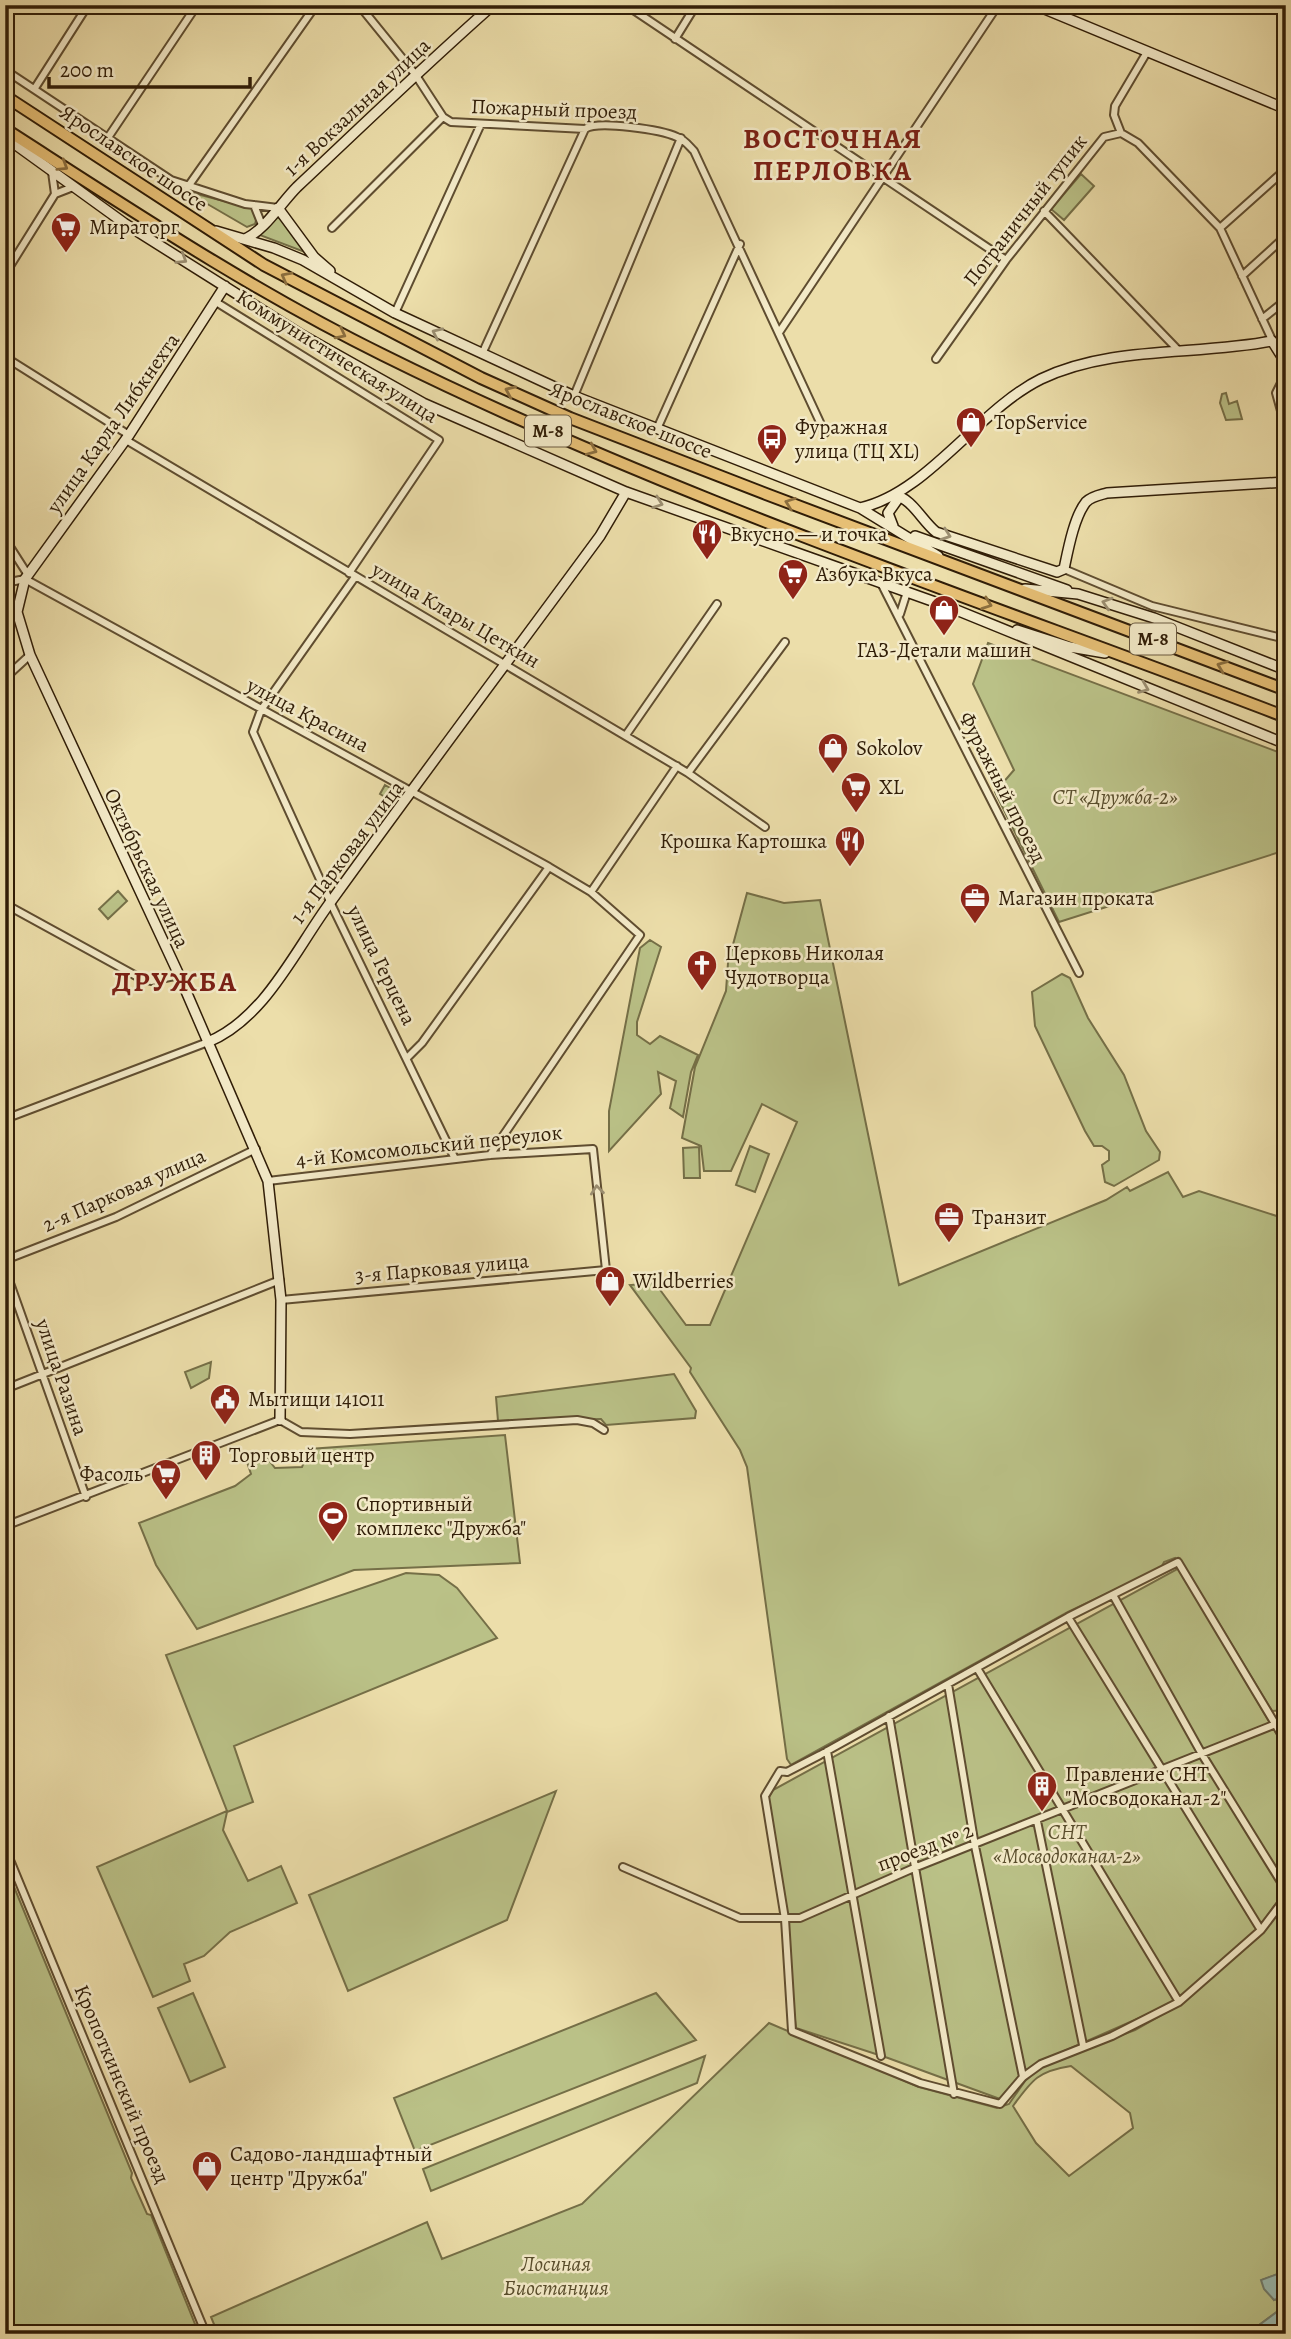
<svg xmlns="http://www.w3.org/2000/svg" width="1291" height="2339" viewBox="0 0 1291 2339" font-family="Alegreya,serif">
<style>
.green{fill:#bac187;stroke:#756f47;stroke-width:2;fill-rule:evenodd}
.water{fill:#9abbb1;stroke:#707c6d;stroke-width:2}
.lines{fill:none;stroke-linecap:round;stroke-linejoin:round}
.street-casing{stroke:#5f4d30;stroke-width:10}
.secondary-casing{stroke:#301d07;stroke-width:12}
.highway-casing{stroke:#301d07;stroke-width:14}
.street{stroke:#f3eac8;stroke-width:6}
.secondary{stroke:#f3eac8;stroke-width:9}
.highway{stroke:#e6bf75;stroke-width:10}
.oneway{stroke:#8b6e3e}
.oneway2{stroke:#9b8e71}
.labels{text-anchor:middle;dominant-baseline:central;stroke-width:5;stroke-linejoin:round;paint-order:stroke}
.shield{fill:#f3eac8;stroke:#6a5a41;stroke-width:2}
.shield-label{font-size:19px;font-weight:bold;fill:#301d07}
.street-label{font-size:21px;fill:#301d07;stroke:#f3eac8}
.poi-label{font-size:21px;fill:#301d07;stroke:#f3eac8;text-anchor:start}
.park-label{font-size:21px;font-style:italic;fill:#594e2d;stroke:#f3eac8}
.district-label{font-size:28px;font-weight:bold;letter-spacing:2px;fill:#7a1f14;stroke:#f3eac8}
</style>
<rect width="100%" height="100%" fill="#ecdeaa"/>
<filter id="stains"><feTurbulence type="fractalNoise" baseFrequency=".00286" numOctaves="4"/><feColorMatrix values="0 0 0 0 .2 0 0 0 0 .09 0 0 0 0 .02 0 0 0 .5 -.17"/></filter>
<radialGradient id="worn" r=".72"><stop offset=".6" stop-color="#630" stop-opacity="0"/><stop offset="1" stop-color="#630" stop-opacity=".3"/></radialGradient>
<path class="green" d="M1081,174L1094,186L1064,220L1051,209Z
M185,191L251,208L257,217L255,224L247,227Z
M276,217L280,218L310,254L257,234Z
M1226,393L1229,404L1237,401L1242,419L1226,420L1220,403L1222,394Z
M988,643L1286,755V850L1059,922L995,792L1014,770L973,684Z
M385,785L404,796L398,805L380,794Z
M118,891L127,901L108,919L99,909Z
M747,893L784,903L820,900L899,1285L1106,1200L1127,1187L1130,1191L1168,1172L1183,1197L1199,1191L1286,1219V1710L1272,1711L1188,1572L1175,1558L1164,1562L1161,1568L1068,1612L791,1765L787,1759L747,1467L740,1450L690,1372L691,1368L630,1285L655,1283L686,1325H710L797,1122L762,1104L731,1171H704L701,1146L682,1138L695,1067L726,991L728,963Z
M650,940L661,947L637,1022V1035L650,1044L660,1036L698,1055L691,1072L683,1117L670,1108L676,1081L658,1072L661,1094L609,1151V1111L640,948Z
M1062,974L1070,978L1088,1018L1124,1075L1146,1131L1160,1152L1159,1160L1114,1186L1105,1182L1102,1165L1109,1160V1151L1102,1146H1094L1085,1131L1035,1026L1032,992Z
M750,1146L769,1154L755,1192L736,1185Z
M699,1147L700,1178H684L683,1148Z
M211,1362L209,1378L191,1388L185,1372Z
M674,1374L696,1411L695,1418L606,1425L601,1419L498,1421L496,1397Z
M505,1435L520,1563L354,1570L197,1629L156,1565L139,1523L235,1486L251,1474L246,1459L264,1454L275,1468L302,1467L309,1449Z
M1179,1568L1286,1750V1890L1259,1927L1178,2001L1039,2062L1018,2078L1000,2099L888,2058L796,2028L768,1799L773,1790Z
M406,1573L439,1575L457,1588L497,1638L234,1746L253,1802L227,1812L223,1830L248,1881L281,1866L297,1903L230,1932L204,1956L184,1964L190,1981L153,1997L97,1867L227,1811L166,1655Z
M556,1791L507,1920L348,1991L309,1895Z
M5,1865L132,2173L131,2178L147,2214L151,2215L199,2334H5Z
M1286,1903V2271L1262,2280L1274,2300L1286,2296V2305L1247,2334H218L211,2317L427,2222L442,2259L582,2204L769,2023L919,2087L997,2108L1009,2104L1025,2081L1042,2066L1135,2030L1181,2004L1262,1934ZM1071,2066L1130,2113L1133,2128L1069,2176L1036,2143L1013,2106C1032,2080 1038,2071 1071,2066Z
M193,1993L225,2067L190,2082L158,2008Z
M656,1993L696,2040L415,2151L394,2098Z
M705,2056L697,2083L431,2191L423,2169Z"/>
<path class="water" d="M1286,2271V2296L1274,2300L1264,2289L1261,2280Z
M1286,2305V2334H1247Z"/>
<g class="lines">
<g class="street-casing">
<path id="street" d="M359,5L415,74L443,117L451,122L585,129C598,120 662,130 677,137C684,139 689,146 694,151L825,433
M626,5L1006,260
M675,39L696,5
M5,70L171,180L245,204L278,208
M35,88L88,5
M1121,133L1138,143L1220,228L1273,342
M1121,133L1114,115L1115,106L1147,52
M107,139L197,5
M187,188L316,5
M55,194L73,187
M254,205L262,225
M1044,211L1179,351
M332,228L443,117
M1220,228L1286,169
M5,274L55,194L52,172
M1242,276L1286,236
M216,302L439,440L349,573
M395,313L480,126
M1262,319L1286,300
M780,331L998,5
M482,354L585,129
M5,357L129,435
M936,359L1006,260L1104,137L1121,133
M1286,373L1276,393L1286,429
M574,396L681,138
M657,429L740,244
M126,440L688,773L765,827
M5,539L28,575
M1064,569L1152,606L1286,639
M355,577L261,710L253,732L333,908L455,1159
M5,583L25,579L549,867L591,892L640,935L490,1155
M882,585L1079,973
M900,614L907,592
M5,678L30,655
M626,735L717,604
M688,773L785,642
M591,892L677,766
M5,904L138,977L151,981L179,975
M408,1057L422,1043L549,867
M5,1119L208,1042
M268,1181L490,1155L593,1149L606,1270L281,1300
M5,1260L116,1217L256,1149
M5,1269L86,1497
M5,1389L280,1280
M5,1526L280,1420L301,1432L350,1434L577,1420L593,1423L604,1430
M1113,1595L1203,1756L1286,1890
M1068,1617L1259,1927
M977,1668L1179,2002
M948,1684L975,1846L1023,2077
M889,1716L954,2094
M1286,1742L1178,1562L1068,1617L820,1755L787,1772L780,1771L765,1796L785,1919L792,2031L920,2083L1000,2104L1023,2077L1041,2064L1112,2036L1179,2002L1261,1930L1286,1897
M827,1751L881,2056
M1037,1821L1083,2045
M5,1848L206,2334
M623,1867L740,1918H800L914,1868L1276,1724"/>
</g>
<g class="secondary-casing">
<path id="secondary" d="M1035,5L1286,109
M5,137L124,223L302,335L423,403L626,492L949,607L1286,744
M278,208L314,257L330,271
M216,231L274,248L303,260L395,313L574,396L860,508L938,556
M245,239C265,230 281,203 297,187C362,126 426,64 493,5
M225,286L129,435L25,579L17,612L30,655L179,975L268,1181L281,1300L280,1420
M1274,344L1286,363
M894,495C912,498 922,521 936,532L1057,572L1064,569C1068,550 1074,517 1086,502C1092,496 1100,495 1107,493L1286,482
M860,508C928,493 978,410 1041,379C1112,345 1197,356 1272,341
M893,526L888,513L900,496
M915,536L1067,590
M1025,589L1078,594L1154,618L1286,670
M1017,630L1070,647L1105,653
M208,1042C266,1018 296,948 332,900C420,778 511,657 600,536L626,492"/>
</g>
<g class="highway-casing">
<path id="highway" d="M5,96L264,265L481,378L570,418L766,494L1286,690
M5,129C128,208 251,290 383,355C673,499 983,601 1286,717"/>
</g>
<use href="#street" class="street"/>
<use href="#secondary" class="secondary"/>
<use href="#highway" class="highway"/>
</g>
<defs><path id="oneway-chevron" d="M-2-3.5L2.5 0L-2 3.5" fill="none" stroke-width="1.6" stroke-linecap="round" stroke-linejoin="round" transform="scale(1.75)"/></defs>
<g class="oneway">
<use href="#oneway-chevron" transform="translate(63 166) rotate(32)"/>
<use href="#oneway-chevron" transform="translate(286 277) rotate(-152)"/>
<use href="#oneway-chevron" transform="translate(341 334) rotate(27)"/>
<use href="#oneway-chevron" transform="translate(510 391) rotate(-156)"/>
<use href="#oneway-chevron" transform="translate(592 450) rotate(23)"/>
<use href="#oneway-chevron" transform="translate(790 503) rotate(-160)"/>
<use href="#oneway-chevron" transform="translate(987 604) rotate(20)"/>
<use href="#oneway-chevron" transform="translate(1222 666) rotate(-159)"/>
</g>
<g class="oneway2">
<use href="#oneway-chevron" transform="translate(182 259) rotate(32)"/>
<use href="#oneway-chevron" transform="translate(437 333) rotate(-155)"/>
<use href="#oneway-chevron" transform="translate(658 503) rotate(20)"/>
<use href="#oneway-chevron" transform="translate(946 535) rotate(19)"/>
<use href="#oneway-chevron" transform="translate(1107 603) rotate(-163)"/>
<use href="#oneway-chevron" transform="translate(1144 688) rotate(22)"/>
<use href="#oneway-chevron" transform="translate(597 1190) rotate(-96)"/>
</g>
<defs>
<g id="supermarket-pin" transform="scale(1.575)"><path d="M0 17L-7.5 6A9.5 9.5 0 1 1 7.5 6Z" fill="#8f2418" stroke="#f3eac8"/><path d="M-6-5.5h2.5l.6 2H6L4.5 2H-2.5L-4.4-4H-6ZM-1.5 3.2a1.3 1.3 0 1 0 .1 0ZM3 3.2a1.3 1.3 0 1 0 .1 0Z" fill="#fff"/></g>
<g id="shop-pin" transform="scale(1.575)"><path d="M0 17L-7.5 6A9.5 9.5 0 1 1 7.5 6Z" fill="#8f2418" stroke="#f3eac8"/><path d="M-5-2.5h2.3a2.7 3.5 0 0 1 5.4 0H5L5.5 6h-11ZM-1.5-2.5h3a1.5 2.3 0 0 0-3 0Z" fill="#fff"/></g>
<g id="bus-pin" transform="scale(1.575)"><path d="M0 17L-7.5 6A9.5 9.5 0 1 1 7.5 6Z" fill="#8f2418" stroke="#f3eac8"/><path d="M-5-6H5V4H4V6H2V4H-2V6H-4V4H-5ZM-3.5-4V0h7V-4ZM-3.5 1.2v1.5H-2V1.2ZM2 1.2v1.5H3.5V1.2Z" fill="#fff"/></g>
<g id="restaurant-pin" transform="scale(1.575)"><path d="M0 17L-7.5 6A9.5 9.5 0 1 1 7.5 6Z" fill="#8f2418" stroke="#f3eac8"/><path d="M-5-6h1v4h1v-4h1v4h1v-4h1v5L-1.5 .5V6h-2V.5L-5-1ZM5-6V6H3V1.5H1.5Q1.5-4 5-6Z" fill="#fff"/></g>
<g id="office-pin" transform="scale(1.575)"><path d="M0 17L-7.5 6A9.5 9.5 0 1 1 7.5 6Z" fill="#8f2418" stroke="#f3eac8"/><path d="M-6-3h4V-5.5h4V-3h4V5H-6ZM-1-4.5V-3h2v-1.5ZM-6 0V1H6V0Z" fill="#fff"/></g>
<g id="church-pin" transform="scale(1.575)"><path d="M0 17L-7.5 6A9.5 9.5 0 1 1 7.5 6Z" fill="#8f2418" stroke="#f3eac8"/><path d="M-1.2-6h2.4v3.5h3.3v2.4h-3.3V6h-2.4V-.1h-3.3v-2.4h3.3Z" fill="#fff"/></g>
<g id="civic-pin" transform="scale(1.575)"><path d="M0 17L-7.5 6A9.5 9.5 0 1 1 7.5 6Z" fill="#8f2418" stroke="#f3eac8"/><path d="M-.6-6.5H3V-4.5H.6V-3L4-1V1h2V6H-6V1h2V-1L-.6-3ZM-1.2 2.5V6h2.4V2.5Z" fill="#fff"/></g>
<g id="building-pin" transform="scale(1.575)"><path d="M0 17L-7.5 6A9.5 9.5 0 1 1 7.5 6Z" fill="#8f2418" stroke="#f3eac8"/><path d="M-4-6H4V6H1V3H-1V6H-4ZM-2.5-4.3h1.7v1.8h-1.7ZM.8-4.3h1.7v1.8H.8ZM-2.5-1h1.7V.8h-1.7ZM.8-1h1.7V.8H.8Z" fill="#fff"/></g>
<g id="stadium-pin" transform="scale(1.575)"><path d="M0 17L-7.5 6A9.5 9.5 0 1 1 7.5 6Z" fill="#8f2418" stroke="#f3eac8"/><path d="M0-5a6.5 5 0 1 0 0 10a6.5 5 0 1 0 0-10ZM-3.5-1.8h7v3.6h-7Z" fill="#fff"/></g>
</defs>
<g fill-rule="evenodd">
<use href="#supermarket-pin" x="66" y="227"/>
<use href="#shop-pin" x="971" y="422"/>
<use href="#bus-pin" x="772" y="439"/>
<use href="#restaurant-pin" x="707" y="534"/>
<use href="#supermarket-pin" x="793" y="574"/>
<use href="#shop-pin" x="944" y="610"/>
<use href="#shop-pin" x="833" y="748"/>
<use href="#supermarket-pin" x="856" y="787"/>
<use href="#restaurant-pin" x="850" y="841"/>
<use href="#office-pin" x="975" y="898"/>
<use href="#church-pin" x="702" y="965"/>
<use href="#office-pin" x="949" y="1217"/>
<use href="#shop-pin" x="610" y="1281"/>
<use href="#civic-pin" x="225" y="1399"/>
<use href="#building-pin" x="206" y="1455"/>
<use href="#supermarket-pin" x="166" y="1474"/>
<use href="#stadium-pin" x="333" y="1516"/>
<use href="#building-pin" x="1042" y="1786"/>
<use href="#shop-pin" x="207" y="2166"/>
</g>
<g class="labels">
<g class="shield">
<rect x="525" y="415.5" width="46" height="31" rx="5"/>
<rect x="1130" y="623.5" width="46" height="31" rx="5"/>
</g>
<g class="shield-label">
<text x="548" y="431">М-8</text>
<text x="1153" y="639">М-8</text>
</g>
<g class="street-label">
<text transform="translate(357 107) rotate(-43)">1-я Вокзальная улица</text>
<text transform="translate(554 109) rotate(2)">Пожарный проезд</text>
<text transform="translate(134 158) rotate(34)">Ярославское шоссе</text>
<text transform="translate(1025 210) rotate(-52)">Пограничный тупик</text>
<text transform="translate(337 356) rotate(32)">Коммунистическая улица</text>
<text transform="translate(631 420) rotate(22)">Ярославское шоссе</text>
<text transform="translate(113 423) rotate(-55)">улица Карла Либкнехта</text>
<text transform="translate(456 615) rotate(30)">улица Клары Цеткин</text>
<text transform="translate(308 715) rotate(28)">улица Красина</text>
<text transform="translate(1003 787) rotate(63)">Фуражный проезд</text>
<text transform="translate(347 852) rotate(-53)">1-я Парковая улица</text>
<text transform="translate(147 868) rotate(65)">Октябрьская улица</text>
<text transform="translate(382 965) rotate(64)">улица Герцена</text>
<text transform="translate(429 1146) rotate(-6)">4-й Комсомольский переулок</text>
<text transform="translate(124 1190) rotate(-24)">2-я Парковая улица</text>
<text transform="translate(442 1268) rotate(-5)">3-я Парковая улица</text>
<text transform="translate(62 1377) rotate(71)">улица Разина</text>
<text transform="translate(925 1847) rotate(-21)">проезд № 2</text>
<text transform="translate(122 2084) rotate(67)">Кропоткинский проезд</text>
</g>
<g class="poi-label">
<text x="89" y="227">Мираторг</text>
<text x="994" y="422">TopService</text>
<text x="795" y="427">Фуражная<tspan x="795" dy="24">улица (ТЦ XL)</tspan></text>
<text x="730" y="534">Вкусно — и точка</text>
<text x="816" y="574">Азбука Вкуса</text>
<text x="944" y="650" text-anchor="middle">ГАЗ-Детали машин</text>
<text x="856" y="748">Sokolov</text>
<text x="879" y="787">XL</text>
<text x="827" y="841" text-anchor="end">Крошка Картошка</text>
<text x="998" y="898">Магазин проката</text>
<text x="725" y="953">Церковь Николая<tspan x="725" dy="24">Чудотворца</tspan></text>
<text x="972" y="1217">Транзит</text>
<text x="633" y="1281">Wildberries</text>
<text x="248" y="1399">Мытищи 141011</text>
<text x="229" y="1455">Торговый центр</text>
<text x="143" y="1474" text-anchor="end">Фасоль</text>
<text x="356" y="1504">Спортивный<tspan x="356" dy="24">комплекс "Дружба"</tspan></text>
<text x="1065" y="1774">Правление СНТ<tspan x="1065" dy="24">"Мосводоканал-2"</tspan></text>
<text x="230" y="2154">Садово-ландшафтный<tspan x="230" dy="24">центр "Дружба"</tspan></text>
</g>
<g class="park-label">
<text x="1115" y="797">СТ «Дружба-2»</text>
<text x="1067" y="1832">СНТ<tspan x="1067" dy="24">«Мосводоканал-2»</tspan></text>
<text x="556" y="2264">Лосиная<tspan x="556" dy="24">Биостанция</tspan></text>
</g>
<g class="district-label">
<text x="833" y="139">ВОСТОЧНАЯ<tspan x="833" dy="32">ПЕРЛОВКА</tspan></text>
<text x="175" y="982">ДРУЖБА</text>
</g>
</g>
<rect width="1291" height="2339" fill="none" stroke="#ecdeaa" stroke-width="28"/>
<rect x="7" y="7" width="1277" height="2325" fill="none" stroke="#301d07" stroke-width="3.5"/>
<rect x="14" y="14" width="1263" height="2311" fill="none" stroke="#301d07" stroke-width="2"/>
<path d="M49 77v10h201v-10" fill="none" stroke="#301d07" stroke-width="3.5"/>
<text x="60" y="77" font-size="21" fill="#301d07" stroke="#f3eac8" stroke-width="5" paint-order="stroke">200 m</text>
<rect width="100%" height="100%" filter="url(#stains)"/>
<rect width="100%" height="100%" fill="url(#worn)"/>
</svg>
